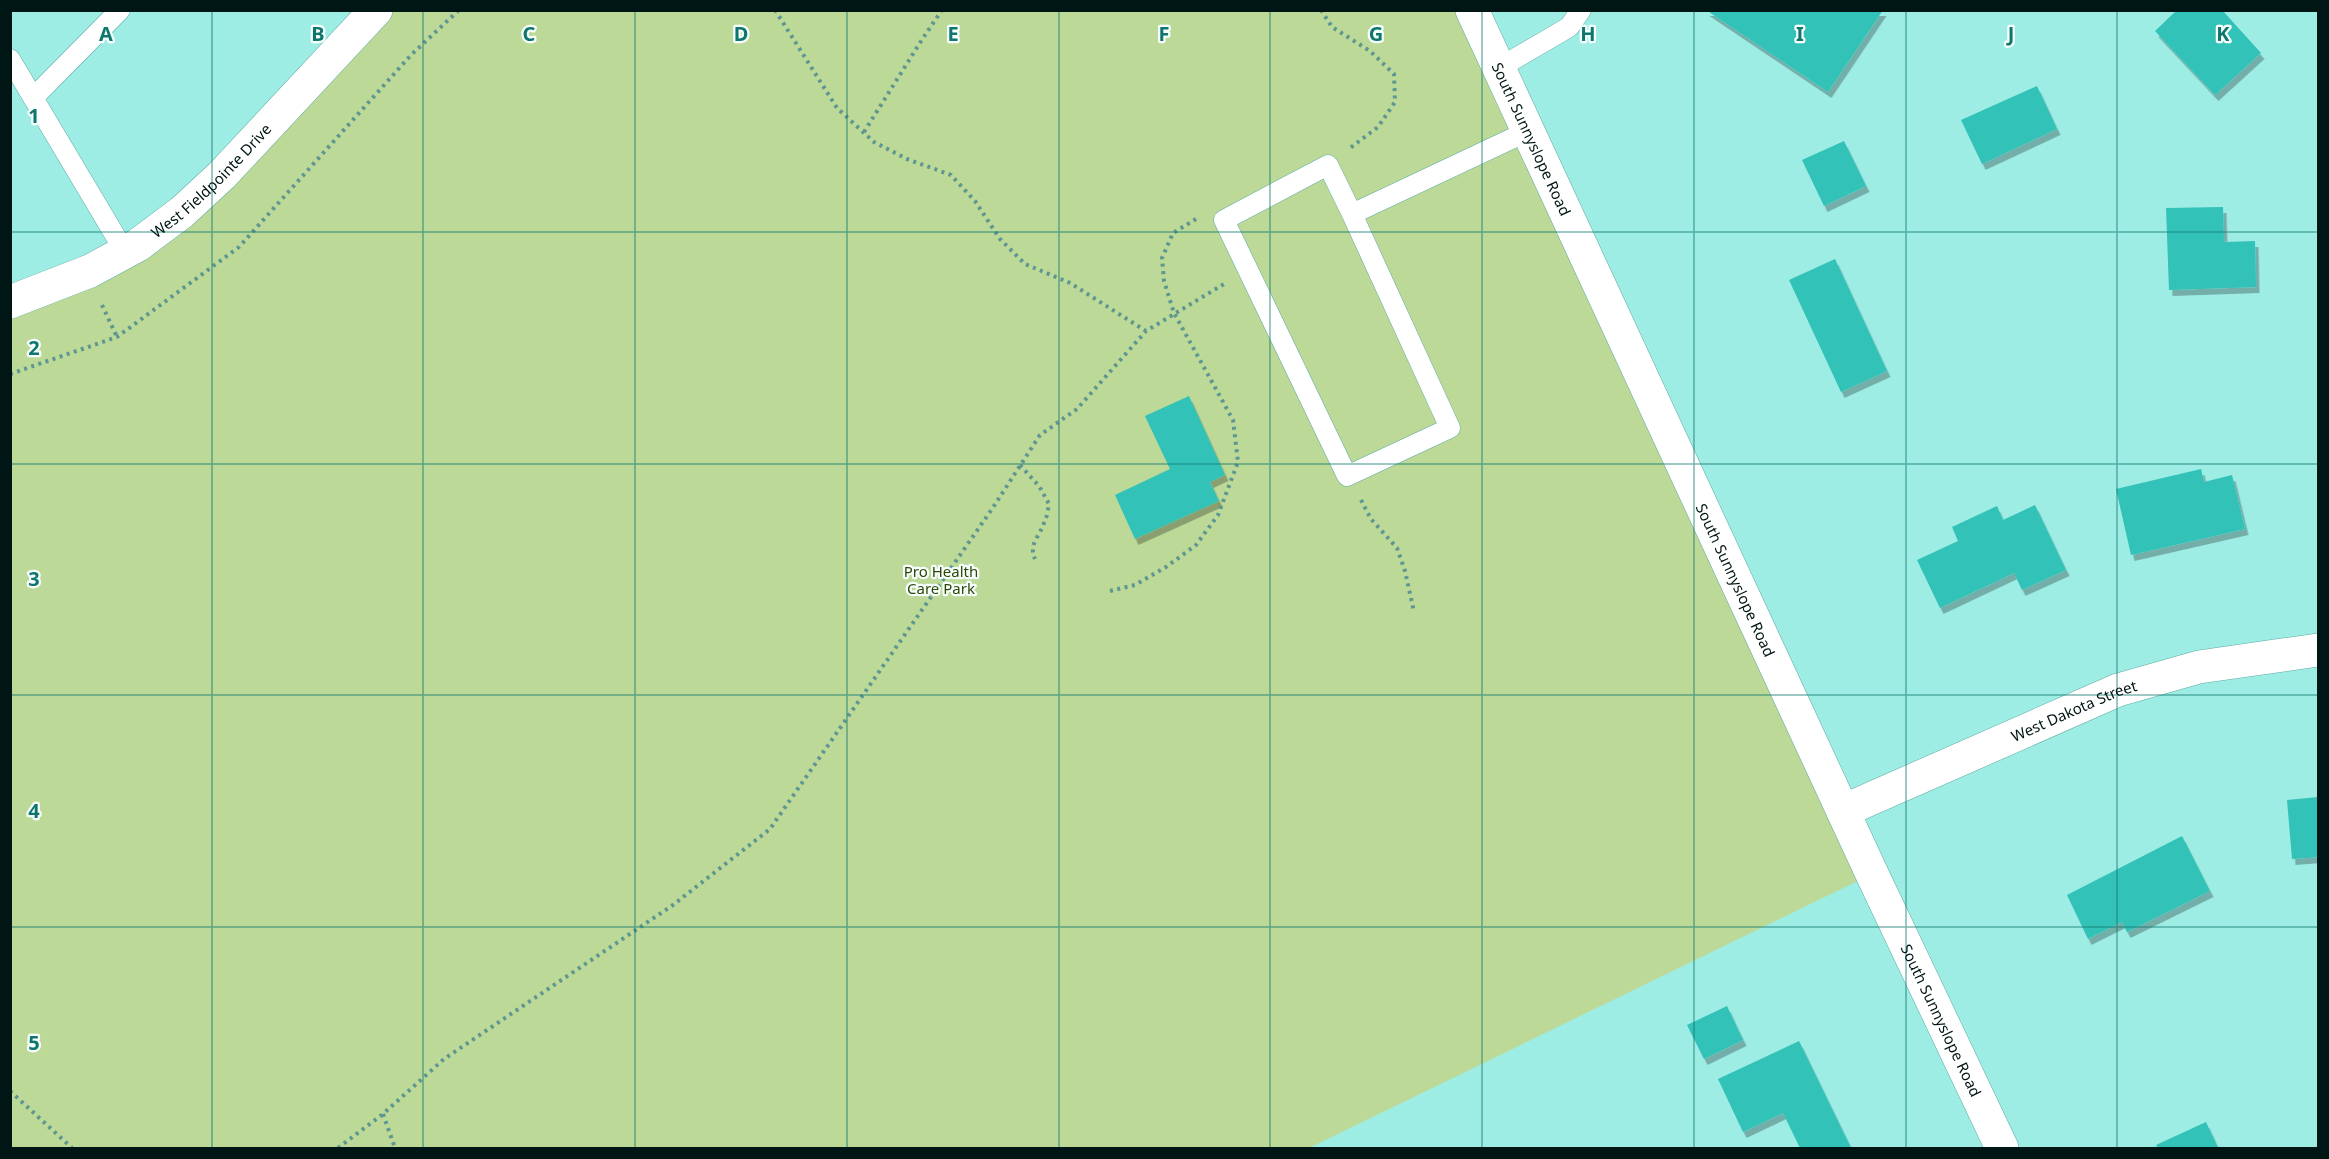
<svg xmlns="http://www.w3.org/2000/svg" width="2329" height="1159" viewBox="0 0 2329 1159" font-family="'Noto Sans',sans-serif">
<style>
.green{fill:#bcd997}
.building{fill:#30c2b8;filter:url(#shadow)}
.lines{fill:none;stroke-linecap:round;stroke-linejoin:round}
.lane-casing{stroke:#5caba4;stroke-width:21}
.street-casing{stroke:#5caba4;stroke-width:34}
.secondary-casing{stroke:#5caba4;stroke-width:34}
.path{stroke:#5e9691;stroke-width:4;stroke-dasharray:3 4.5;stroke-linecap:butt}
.lane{stroke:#fff;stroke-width:20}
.street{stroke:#fff;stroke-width:33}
.secondary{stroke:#fff;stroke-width:33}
.grid{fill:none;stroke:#0f766e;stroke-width:1.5;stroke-opacity:0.55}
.labels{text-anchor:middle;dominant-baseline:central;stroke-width:4.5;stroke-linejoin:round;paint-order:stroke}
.street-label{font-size:15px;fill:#001614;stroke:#f7fffe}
.park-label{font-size:15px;fill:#304607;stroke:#f7fffe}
.grid-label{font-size:20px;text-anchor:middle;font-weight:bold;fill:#0f766e;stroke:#f7fffe;stroke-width:4.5;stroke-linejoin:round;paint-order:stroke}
</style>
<defs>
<filter id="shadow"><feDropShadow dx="3.5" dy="6" stdDeviation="0" flood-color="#0004"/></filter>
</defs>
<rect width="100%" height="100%" fill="#9eede5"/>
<path class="green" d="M376,11H1472L1872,874L1309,1148H11V302L138,245Z"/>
<path class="building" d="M1706,10H1883L1828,92Z
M2177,10H2222L2261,53L2215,95L2155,31Z
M2037,86L2057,129L1982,164L1961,120Z
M1844,141L1866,186L1824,206L1802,160Z
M2223,207L2224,242L2255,241L2256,287L2169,290L2166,208Z
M1835,259L1887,371L1841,392L1789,280Z
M1189,396L1225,475L1210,482L1219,501L1135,539L1115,495L1170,469L1145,416Z
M2201,469L2204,482L2232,475L2245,529L2131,555L2116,489Z
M2035,505L2066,570L2022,590L2014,573L1940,608L1917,560L1958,541L1952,527L1997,506L2003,520Z
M2318,797V857L2292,859L2287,800Z
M2182,836L2210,891L2127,932L2122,922L2088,939L2067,895Z
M1727,1006L1743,1040L1704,1059L1687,1025Z
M1799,1041L1851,1148H1800L1783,1113L1743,1132L1718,1079Z
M2206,1122L2218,1148H2158L2156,1145Z"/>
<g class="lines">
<g class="lane-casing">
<path id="lane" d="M10,59L125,252
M1499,68L1569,27L1581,10
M33,98L120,10
M1352,214L1328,165L1224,220L1347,476L1450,428L1352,214L1528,131"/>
</g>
<g class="street-casing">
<g id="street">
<path id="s1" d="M10,302L90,271L138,245L182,212L222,175L376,10"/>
<path id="s2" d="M1843,811L2118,690L2199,667L2318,650"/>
</g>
</g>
<g class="secondary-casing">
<g id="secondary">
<path id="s3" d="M1472,10L1872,874L2002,1148"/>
</g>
</g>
<path class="path" d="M775,10L837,108L874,142L907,159L951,175L975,201L1000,239L1025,264L1070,283L1146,331
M1321,10L1332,27L1370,51L1394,74L1395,102L1378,127L1350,148
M864,132L923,38L942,10
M102,305L117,337
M10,374L117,337L239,247L411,55L459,10
M1020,465L1039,486L1049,504C1048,510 1047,517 1044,523C1040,536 1028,544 1035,559
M1361,500L1371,519L1397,548L1405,571L1414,612
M1110,591L1135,585L1166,567L1196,545L1218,515L1238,462L1233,420L1174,313L1164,281L1162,258L1173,233L1196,219
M10,1091L72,1148
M383,1114L395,1148
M338,1148L383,1114L444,1059L673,905L770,829L992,509L1040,435L1077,409L1146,331L1224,284"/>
<use href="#lane" class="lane"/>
<use href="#street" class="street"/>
<use href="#secondary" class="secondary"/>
</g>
<path class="grid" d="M212,10V1148M423,10V1148M635,10V1148M847,10V1148M1059,10V1148M1270,10V1148M1482,10V1148M1694,10V1148M1906,10V1148M2117,10V1148M10,232H2318M10,464H2318M10,695H2318M10,927H2318"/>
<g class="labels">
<g class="street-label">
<text stroke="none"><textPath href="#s3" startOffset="142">South Sunnyslope Road</textPath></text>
<text stroke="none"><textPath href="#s1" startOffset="238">West Fieldpointe Drive</textPath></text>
<text stroke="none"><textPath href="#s3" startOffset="628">South Sunnyslope Road</textPath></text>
<text stroke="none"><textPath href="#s2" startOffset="252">West Dakota Street</textPath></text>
<text stroke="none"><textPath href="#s3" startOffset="1114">South Sunnyslope Road</textPath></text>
</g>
<g class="park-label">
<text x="941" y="571">Pro Health<tspan x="941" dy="17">Care Park</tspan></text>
</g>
</g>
<g class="grid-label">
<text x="106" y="41">A</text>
<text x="318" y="41">B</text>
<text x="529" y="41">C</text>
<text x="741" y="41">D</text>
<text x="953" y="41">E</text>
<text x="1164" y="41">F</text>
<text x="1376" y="41">G</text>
<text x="1588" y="41">H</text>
<text x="1800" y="41">I</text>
<text x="2011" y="41">J</text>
<text x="2223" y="41">K</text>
<text x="34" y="123">1</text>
<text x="34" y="355">2</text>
<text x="34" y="586">3</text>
<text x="34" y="818">4</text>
<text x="34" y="1050">5</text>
</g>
<rect width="2329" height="1159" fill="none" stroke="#001614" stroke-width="24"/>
</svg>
